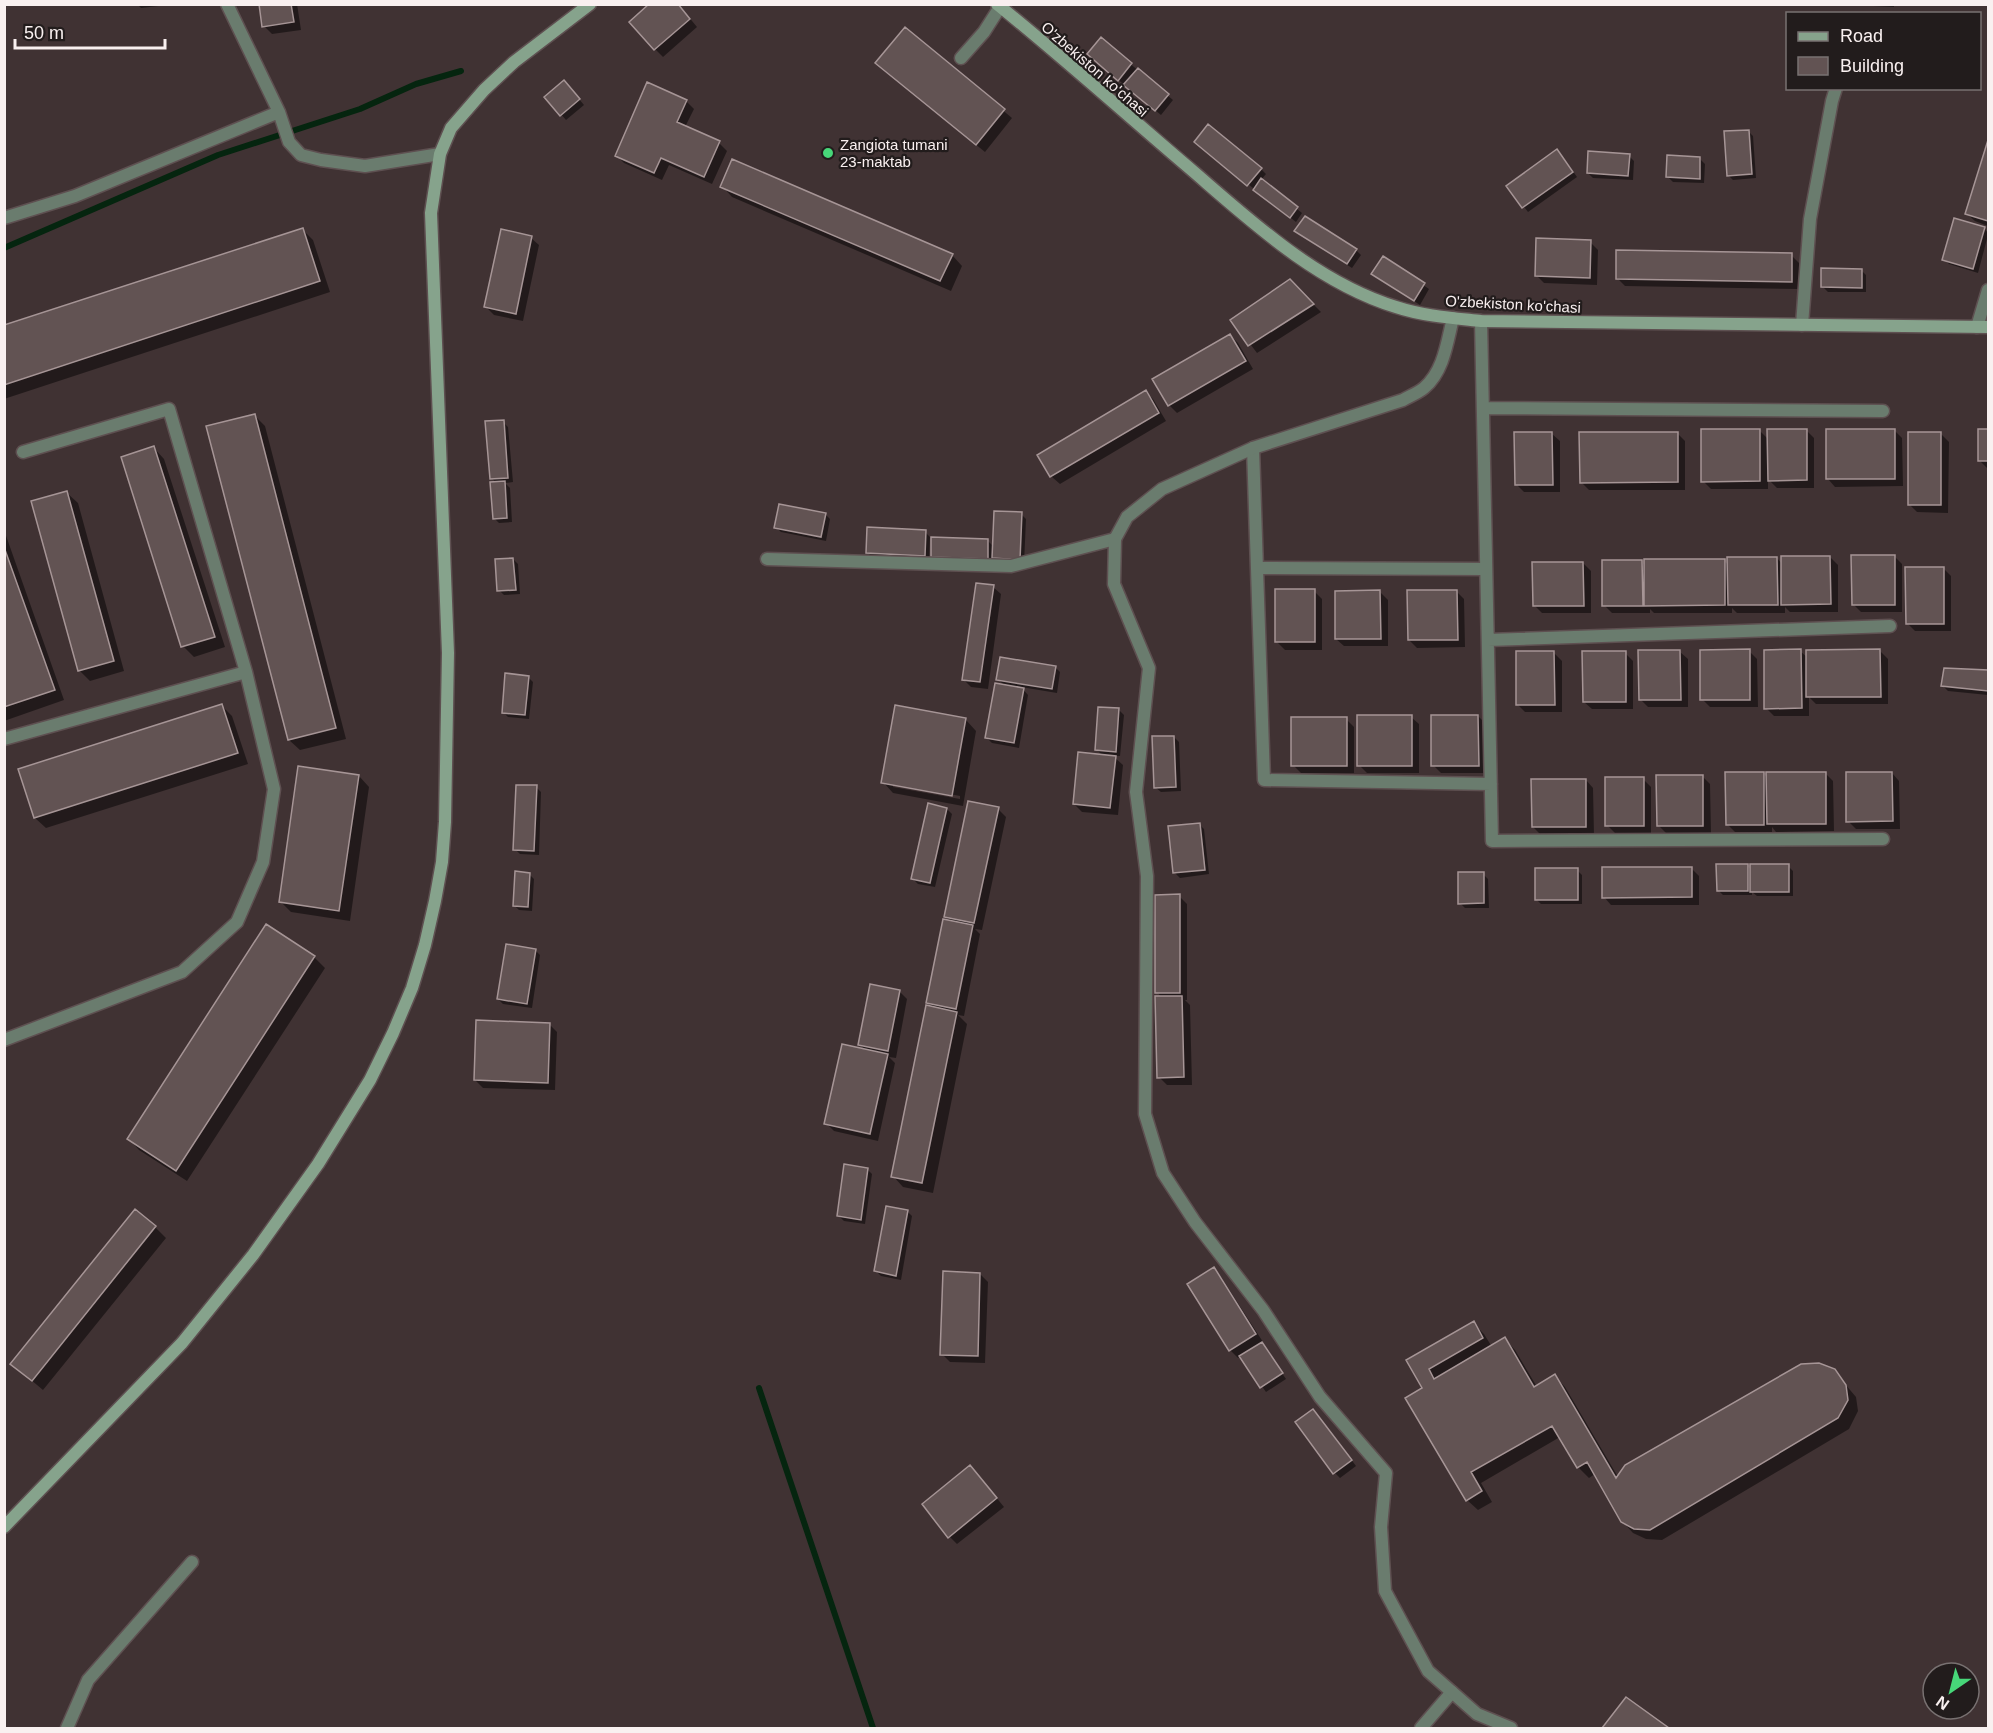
<svg xmlns="http://www.w3.org/2000/svg" width="1993" height="1733" viewBox="0 0 1993 1733" font-family="Helvetica,sans-serif">
<style>
.shadow{fill:#0007;fill-rule:evenodd}
.lines{fill:none;stroke-linecap:round;stroke-linejoin:round}
.stream{stroke:#05250f;stroke-width:6}
.building{fill:#625353;stroke:#a69596;stroke-width:1.5}
.service-casing{stroke:#5e5051;stroke-width:15}
.minor-casing{stroke:#5e5051;stroke-width:15}
.secondary-casing{stroke:#5e5051;stroke-width:15}
.service{stroke:#6a7c6e;stroke-width:12}
.minor{stroke:#6a7c6e;stroke-width:12}
.secondary{stroke:#86a38c;stroke-width:12}
.poi-dot{fill:#47d779;stroke:#221c1c;stroke-width:2}
.labels{text-anchor:middle;dominant-baseline:central;stroke-width:4.5;stroke-linejoin:round;paint-order:stroke}
.street-label{font-size:15px;fill:#f9f0f0;stroke:#221c1c}
.poi-label{font-size:15px;fill:#f9f0f0;stroke:#221c1c;text-anchor:start}
</style>
<rect width="100%" height="100%" fill="#403233"/>
<path class="shadow" d="M137,4H176L141,8Z
M260,4H297L301,30L272,34L264,26Z
M678,4L697,27L663,57L655,49Z
M1832,4H1894V7Z
M905,29L1012,118L985,152L885,71Z
M1101,39L1173,100L1161,115L1093,59Z
M569,87L584,105L566,120L546,97Z
M686,101L694,109L685,127L719,143L727,151L712,184L669,165L662,180L624,163L616,155Z
M1748,131L1753,136L1756,178L1733,180L1728,175Z
M1988,145V226L1975,221L1967,214Z
M1201,147L1261,169L1266,174L1261,180L1302,213L1296,222Z
M1562,156L1577,177L1528,212L1508,186Z
M1629,156L1634,161L1633,180L1593,178L1588,173Z
M1700,159L1705,164L1704,183L1673,182L1668,177Z
M722,186L952,255L962,266L951,291L732,197Z
M1984,228L1988,233V235L1978,273L1949,264L1944,259Z
M302,229L313,240L330,292L4,399V327Z
M1301,235L1356,250L1361,255L1352,268Z
M531,238L539,245L523,321L494,315L486,307Z
M1590,242L1598,250L1597,285L1544,283L1536,275Z
M1791,255L1799,263V289L1625,286L1617,278Z
M1383,258L1429,289L1420,305L1373,274Z
M1861,270L1866,275V292H1828L1823,287Z
M1290,281L1321,312L1257,353L1232,320Z
M1230,335L1238,343L1253,369L1177,413L1169,405Z
M1145,392L1153,399L1166,421L1060,484L1052,477L1039,455Z
M254,415L265,426L346,739L300,750L289,740L208,427Z
M503,422L508,427L513,482L505,483L510,488L512,522L499,523L494,518L496,483L492,478Z
M1806,430L1814,438V488H1777L1768,479V489H1711L1703,481L1760,431L1769,440Z
M1894,430L1902,438L1903,486L1835,487L1828,479Z
M1980,430H1988V469L1980,461Z
M1677,433L1685,441V490H1589L1581,482Z
M1552,434L1560,441V492H1524L1516,484Z
M1941,434L1949,442L1948,513L1917,512L1909,504Z
M154,448L164,459L225,647L194,657L183,646Z
M67,493L78,503L124,671L90,681L79,670Z
M825,514L830,519L826,541L781,532L776,527Z
M1021,514L1026,519L1024,564L998,563L992,556V563L938,562L933,557L987,540L994,547Z
M4,530L64,700L4,721Z
M925,532L930,537L929,560L873,558L868,553Z
M1894,556L1902,564V612H1861L1853,604Z
M1830,557L1838,565V612H1790L1785,607V613H1737L1732,608V613H1654L1650,609V613H1612L1604,605L1642,562L1645,566L1724,561L1729,565L1777,558L1782,564Z
M513,559L518,564L520,594L504,595L499,590Z
M1583,563L1591,571V613H1542L1534,605Z
M1943,568L1951,576V631H1915L1907,623Z
M993,587L1001,594L988,689L971,687L963,679Z
M1314,591L1322,599V650H1285L1277,642Z
M1456,591L1464,599L1465,647L1417,648L1409,640Z
M1380,592L1388,600V646H1344L1336,639Z
M1749,651L1757,659L1758,707H1710L1702,699Z
M1800,651L1808,658L1880,651L1888,659V704H1816L1809,697V716H1774L1766,708Z
M1680,652L1688,659V707H1648L1640,699Z
M1554,653L1562,661V712H1525L1517,704Z
M1625,653L1633,661V709H1592L1584,702Z
M1055,667L1060,672L1057,693L1021,687L1028,695L1019,748L992,743L987,738L1005,686L998,679Z
M1945,669L1988,671V695L1948,691L1943,686Z
M528,677L533,682L529,719L508,717L503,712Z
M222,706L232,716L248,764L46,828L35,818L20,770Z
M896,707L966,720L976,731L963,806L893,793L883,782ZM893,783L960,796V799L893,787Z
M1119,710L1124,715L1120,756H1113L1123,765L1118,815L1082,812L1074,804L1103,756L1096,749Z
M1478,716L1486,724V773H1441L1433,765Z
M1411,717L1419,724V773H1367L1359,765Z
M1346,719L1354,727V773H1301L1293,765Z
M1174,737L1179,742L1181,791L1161,792L1155,787Z
M1763,773L1768,778L1825,773L1833,781L1834,831L1776,832L1772,827V832H1735L1727,824Z
M1892,773L1899,781L1900,829H1856L1848,821Z
M359,776L369,787L350,921L291,912L280,901Z
M1702,776L1710,784L1711,833H1666L1658,825Z
M1643,779L1651,787V833H1615L1607,825Z
M1586,780L1593,788L1594,835H1541L1533,827Z
M536,787L541,792L539,855L520,854L515,849Z
M947,809L952,814L935,887L918,884L913,879Z
M998,809L1006,817L982,930L975,929L980,934L964,1016L958,1015L967,1024L933,1193L903,1187L893,1176L934,1009L928,1002L951,922L945,916Z
M1199,824L1204,829L1209,874L1180,878L1175,873Z
M1747,866L1752,870L1788,866L1793,871V896H1757L1752,892V895H1723L1718,890Z
M1691,868L1699,876V905H1611L1604,897Z
M1577,870L1582,875V904H1541L1536,899Z
M529,874L534,879L532,911L519,910L514,905Z
M1483,874L1488,879L1489,908H1465L1460,903Z
M1179,896L1187,904V1000H1185L1190,1005L1192,1085H1167L1159,1077L1162,998L1157,992Z
M267,926L314,957L325,968L187,1181L139,1150L129,1139Z
M535,950L540,955L532,1008L503,1004L498,999Z
M899,991L907,999L896,1058L889,1057L895,1063L878,1141L834,1131L826,1123L866,1050L860,1045Z
M549,1024L557,1032L555,1090L483,1088L475,1080Z
M867,1169L872,1174L865,1224L844,1221L839,1216Z
M907,1211L912,1216L901,1280L881,1276L876,1271Z
M155,1227L166,1238L43,1390L12,1364Z
M1213,1269L1221,1277L1263,1342L1261,1343L1286,1379L1266,1392L1241,1356L1238,1358L1230,1350Z
M980,1274L988,1282L985,1363L950,1362L942,1354Z
M1473,1323L1484,1334L1492,1347L1505,1339L1515,1350L1537,1387L1555,1376L1565,1387L1618,1477L1834,1371L1856,1397L1858,1411L1849,1429L1662,1540L1646,1539L1633,1533L1622,1521L1595,1474L1589,1478L1578,1467L1560,1437L1481,1483L1492,1502L1478,1510L1467,1500L1424,1389L1408,1361Z
M1318,1415L1356,1466L1340,1478L1335,1473Z
M978,1475L1004,1507L957,1544L950,1537Z
M1626,1699L1667,1728H1604Z"/>
<g class="lines">
<path class="stream" d="M4,248L218,155L360,109L416,84L461,71
M759,1388L873,1728"/>
</g>
<path class="building" d="M259,4H291L294,22L262,27Z
M649,4H678L690,19L654,50L629,22Z
M905,27L1005,109L976,145L875,63Z
M1101,37L1132,63L1118,81L1087,54Z
M1138,68L1169,94L1155,111L1123,85Z
M564,80L580,99L560,116L544,97Z
M647,82L687,100L677,122L720,141L704,177L661,158L654,173L615,156Z
M1208,124L1262,168L1247,186L1194,142Z
M1749,130L1752,174L1727,176L1724,131Z
M1988,140V221L1965,214Z
M1557,149L1573,172L1522,208L1506,186Z
M1588,151L1630,154L1628,176L1587,173Z
M1667,155L1700,157V179L1666,177Z
M732,159L953,254L940,281L720,187Z
M1261,178L1298,207L1290,218L1253,190Z
M1305,216L1357,249L1347,264L1294,231Z
M1954,218L1985,227L1973,269L1942,260Z
M303,228L320,281L4,385V325Z
M501,229L532,236L516,314L484,307Z
M1536,238L1591,240L1590,278L1535,276Z
M1616,250L1792,253V282L1616,279Z
M1383,256L1425,283L1414,301L1371,274Z
M1821,268L1862,269V288L1821,287Z
M1290,279L1314,304L1248,346L1230,320Z
M1230,334L1246,361L1168,406L1152,379Z
M1146,390L1159,413L1050,477L1037,455Z
M255,414L336,728L288,740L206,426Z
M504,420L508,478L490,479L485,421Z
M1701,429H1760V481L1701,482Z
M1767,429H1807V480L1768,481Z
M1826,429H1895V479H1826Z
M1978,429H1988V461H1978Z
M1514,432H1552L1553,485H1515Z
M1579,432H1678V482L1580,483Z
M1908,432H1941V505H1908Z
M154,446L215,637L181,647L121,457Z
M505,481L507,518L493,519L490,482Z
M67,491L114,661L78,671L31,501Z
M779,504L826,513L821,537L774,528Z
M994,511L1022,512L1020,560L992,558Z
M867,527L926,530L925,556L866,553Z
M931,537L988,539V559L931,557Z
M4,547L55,690L4,707Z
M1851,555H1895V605H1852Z
M1781,556H1830L1831,604L1781,605Z
M1727,557H1777L1778,605H1728Z
M513,558L516,590L497,591L495,559Z
M1644,559H1725V605L1644,606Z
M1602,560H1642L1643,606H1602Z
M1532,562H1583L1584,606H1533Z
M1905,567H1944V624H1906Z
M976,583L994,585L980,682L962,680Z
M1275,589H1315V642H1275Z
M1380,590L1381,639H1335V591Z
M1407,590H1457L1458,640H1408Z
M1750,649V700H1700V650Z
M1801,649L1802,708L1764,709V650Z
M1880,649L1881,697H1806V650Z
M1638,650H1680L1681,700H1639Z
M1516,651H1554L1555,705H1516Z
M1582,651H1626V702H1583Z
M1000,657L1056,666L1052,689L996,680Z
M1944,668L1988,670V691L1941,686Z
M505,673L529,676L525,715L502,713Z
M995,683L1024,688L1014,743L985,738Z
M222,704L238,753L34,818L18,769Z
M895,705L966,718L952,796L881,783Z
M1098,707L1119,708L1116,752L1095,750Z
M1357,715H1412V766H1357Z
M1431,715H1478L1479,766H1431Z
M1291,717H1347V766H1291Z
M1152,736H1174L1176,787L1154,788Z
M1078,752L1116,756L1110,808L1073,804Z
M298,766L359,775L339,911L279,902Z
M1725,772H1764V825H1726Z
M1766,772H1826V824H1767Z
M1846,772H1892L1893,821L1846,822Z
M1656,775H1703V826H1657Z
M1605,777H1644V826H1605Z
M1531,779H1586V827H1532Z
M516,785H537L534,851L513,850Z
M968,801L999,807L974,923L944,917Z
M928,803L947,808L930,883L911,879Z
M1200,823L1205,870L1173,873L1168,826Z
M1716,864H1748V891H1717Z
M1750,864H1789V892H1750Z
M1602,867H1692V897L1602,898Z
M1535,868H1578V900H1535Z
M515,871L530,873L528,907L513,906Z
M1458,872H1484V903L1458,904Z
M1180,894V993H1155V895Z
M943,919L973,925L956,1009L926,1003Z
M266,924L315,956L176,1171L127,1139Z
M506,944L536,949L527,1004L497,999Z
M870,984L900,990L888,1051L858,1045Z
M1155,996H1182L1184,1077L1157,1078Z
M926,1005L957,1012L922,1183L891,1177Z
M476,1020L550,1023L548,1083L474,1080Z
M842,1044L888,1054L870,1134L824,1124Z
M844,1164L868,1168L861,1220L837,1216Z
M886,1206L908,1210L896,1276L874,1271Z
M135,1209L156,1226L32,1381L10,1364Z
M1214,1267L1256,1334L1229,1351L1187,1284Z
M943,1271L980,1273L978,1356L940,1355Z
M1474,1321L1483,1338L1429,1369L1434,1379L1505,1337L1534,1387L1555,1374L1616,1478L1625,1465L1801,1364L1819,1363L1835,1369L1846,1385L1848,1400L1838,1418L1650,1530L1634,1529L1621,1522L1587,1462L1577,1468L1552,1426L1471,1472L1482,1491L1466,1501L1405,1398L1422,1388L1406,1360Z
M1262,1342L1283,1373L1260,1388L1239,1356Z
M1313,1409L1352,1460L1333,1474L1295,1422Z
M970,1465L997,1498L948,1538L922,1504Z
M1626,1697L1669,1728H1602Z"/>
<g class="lines">
<g class="service-casing">
<path id="service" d="M961,58L984,32L1000,7
M1481,321L1492,841L1883,839
M1802,325L1810,219L1832,101L1836,88
M1483,408L1883,411
M1253,448L1264,780L1491,784
M767,559L1011,566L1115,539
M1257,568L1486,569
M1488,640L1890,626
M4,739L246,672
M4,1040L182,972L237,922L263,862L274,789L246,672L169,409L23,452
M67,1728L88,1680L192,1562
M1421,1728L1452,1692"/>
</g>
<g class="minor-casing">
<path id="minor" d="M227,4L279,112L289,142L301,155L321,160L365,166L440,154
M4,218L75,196L279,112
M1453,318C1447,342 1444,371 1424,388C1418,393 1410,396 1403,400L1253,448L1162,489L1127,517L1115,539L1114,584L1149,668L1136,792L1147,876L1145,1114L1163,1173L1195,1222L1263,1310L1320,1397L1386,1473L1381,1527L1385,1591L1428,1671L1477,1714L1511,1728
M1977,327L1988,290"/>
</g>
<g class="secondary-casing">
<path id="secondary" d="M997,4C1064,58 1128,116 1194,172C1254,224 1318,283 1396,307C1423,316 1453,318 1481,321L1988,327
M4,1527L182,1343L253,1255L318,1164L370,1080L393,1033L412,988L425,945L435,901L442,862L445,822L448,653L431,213L440,154L451,128L484,90L514,62L590,4"/>
</g>
<use href="#service" class="service"/>
<use href="#minor" class="minor"/>
<use href="#secondary" class="secondary"/>
</g>
<circle class="poi-dot" cx="828" cy="153" r="6"/>
<g class="labels">
<g class="street-label">
<text transform="translate(1095 69) rotate(41)">O'zbekiston ko'chasi</text>
<text transform="translate(1513 304) rotate(3)">O'zbekiston ko'chasi</text>
</g>
<g class="poi-label">
<text x="840" y="144">Zangiota tumani<tspan x="840" dy="17">23-maktab</tspan></text>
</g>
</g>
<rect width="1993" height="1733" fill="none" stroke="#f9f0f0" stroke-width="12"/>
<rect x="1786" y="12" width="195" height="78" fill="#221c1c" stroke="#787171" stroke-width="1.5"/>
<rect x="1798" y="32" width="30" height="9" fill="#86a38c" stroke="#787171" stroke-width="1.5"/>
<text x="1840" y="42" font-size="18" fill="#f9f0f0">Road</text>
<rect x="1798" y="57" width="30" height="18" fill="#625353" stroke="#787171" stroke-width="1.5"/>
<text x="1840" y="72" font-size="18" fill="#f9f0f0">Building</text>
<g transform="translate(1951 1691) rotate(215)"><circle r="28" fill="#221c1c" stroke="#787171" stroke-width="1.5"/>
<path d="M0-4.5L10 22L0 15L-10 22Z" fill="#47d779"/>
<text y="-9" font-size="16" font-weight="bold" text-anchor="middle" fill="#f9f0f0">N</text>
</g>
<path d="M15 39v9h150v-9" fill="none" stroke="#f9f0f0" stroke-width="3"/>
<text x="24" y="39" font-size="18" fill="#f9f0f0" stroke="#221c1c" stroke-width="4.5" paint-order="stroke">50 m</text>
</svg>
